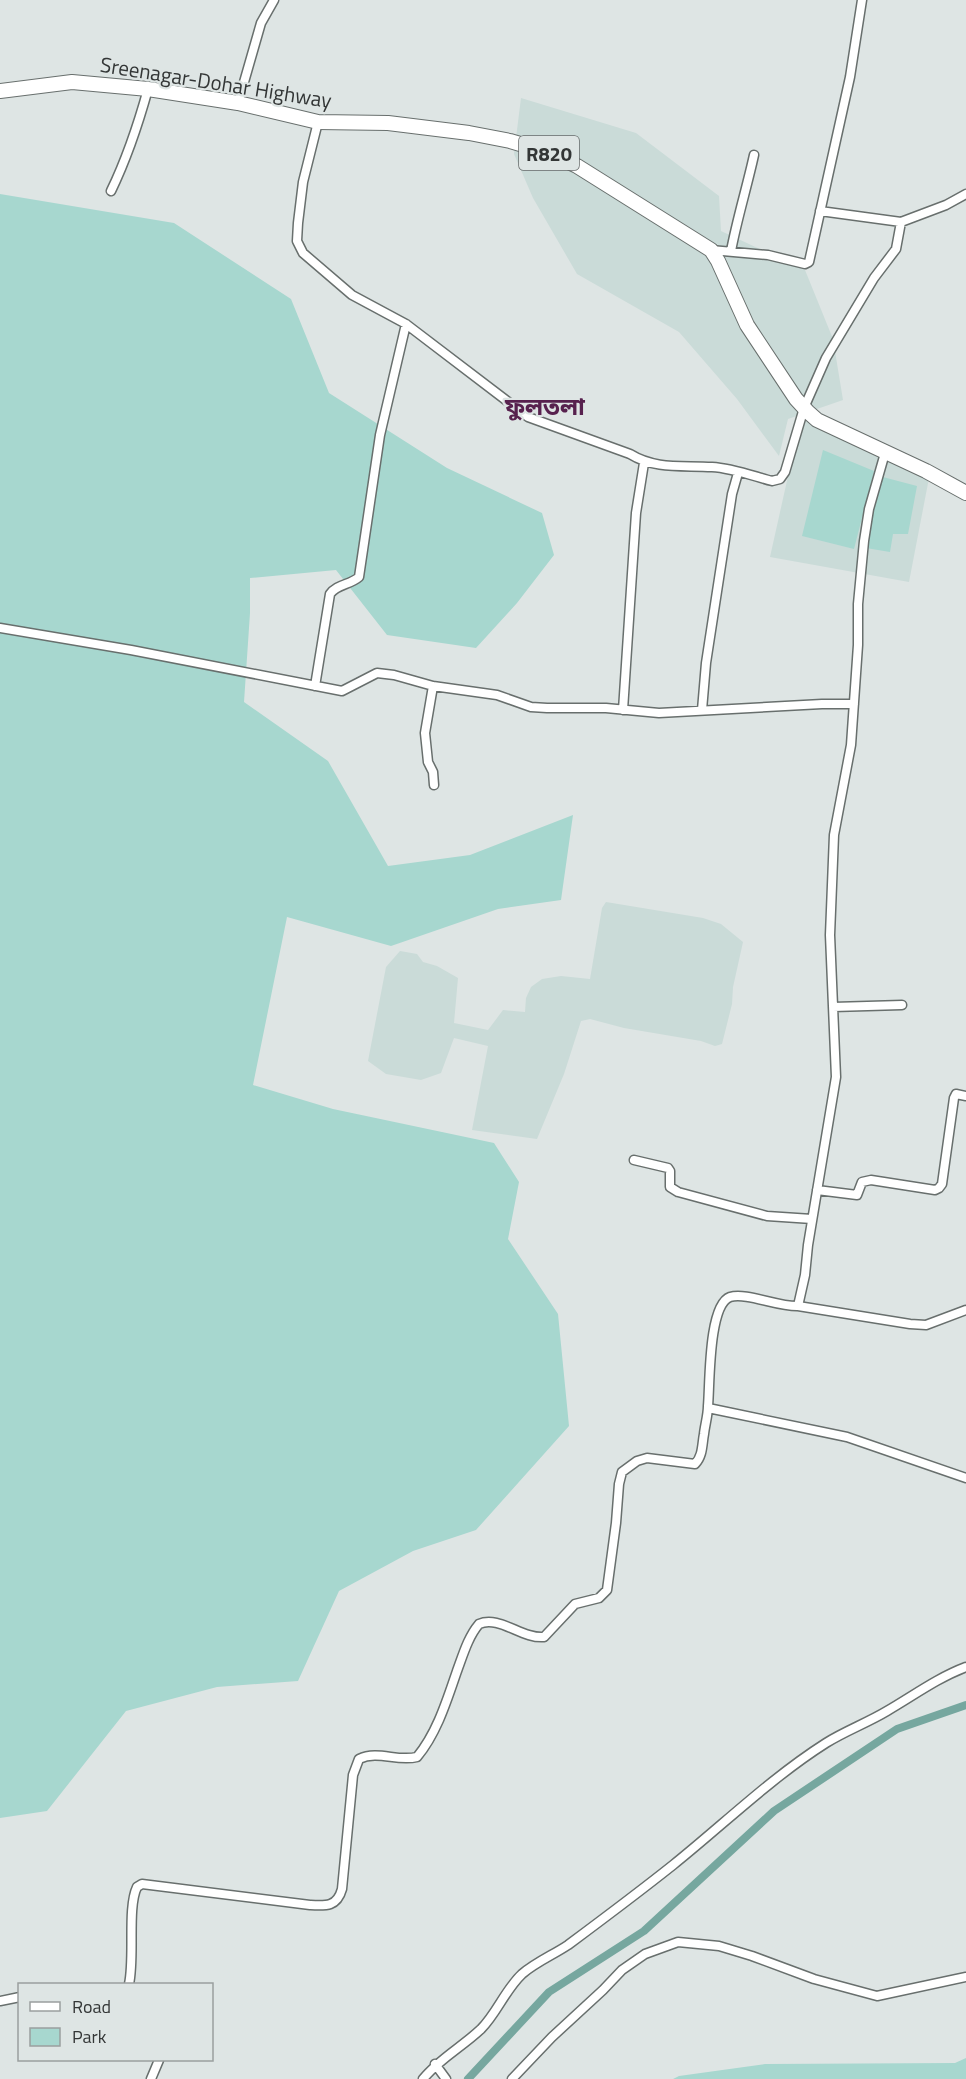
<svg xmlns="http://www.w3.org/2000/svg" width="966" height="2079" viewBox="0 0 966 2079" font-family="'Titillium Web','Noto Sans Bengali',sans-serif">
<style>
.built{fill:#cadbd8}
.green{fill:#a7d7cf}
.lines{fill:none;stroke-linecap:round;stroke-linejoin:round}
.canal{stroke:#76a79f;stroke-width:8}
.minor-casing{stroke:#686f6d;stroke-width:11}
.primary-casing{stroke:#686f6d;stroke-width:16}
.minor{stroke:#fff;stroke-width:8}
.primary{stroke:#fff;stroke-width:14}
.labels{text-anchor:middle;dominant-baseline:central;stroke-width:4.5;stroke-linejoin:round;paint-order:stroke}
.shield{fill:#dee5e4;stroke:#666a6a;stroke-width:1.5}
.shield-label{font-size:20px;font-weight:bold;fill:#333636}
.street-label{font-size:21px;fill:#333636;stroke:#dee5e4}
.quarter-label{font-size:24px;font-weight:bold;fill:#57214e;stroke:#dee5e4}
</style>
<rect width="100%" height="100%" fill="#dee5e4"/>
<path class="built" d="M521,98L636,133L719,196L721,231L805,270L833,339L843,400L788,419L779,456L737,399L679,332L577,274L533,198L514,154Z
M801,418L929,478L909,582L770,557Z
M606,902L703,918L721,924L743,942L733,987L732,1004L722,1044L715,1046L701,1041L624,1028L590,1019L581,1021L564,1074L537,1139L472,1130L488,1046L454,1038L441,1073L421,1080L386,1074L368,1061L386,967L400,951L417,954L423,962L437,966L458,978L454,1023L488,1030L503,1010L525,1012L526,998L531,987L542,979L561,976L590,979L602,908Z"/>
<path class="green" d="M0,194L174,223L291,299L329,393L447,468L542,513L554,555L517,603L476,648L387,635L336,570L250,578V613L244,702L328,761L388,866L470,855L573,815L561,900L498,909L391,946L287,917L253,1085L333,1109L494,1143L519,1182L508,1239L558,1314L569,1426L476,1530L413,1551L339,1591L298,1681L217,1687L126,1711L47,1811L0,1818Z
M823,450L874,471L854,549L802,536Z
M879,476L917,486L908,534H893L890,552L866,548Z
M966,2058V2079H673L679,2076L765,2064L955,2063Z"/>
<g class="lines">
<path class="canal" d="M468,2079L549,1992L644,1931L774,1811L897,1729L966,1705"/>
<g class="minor-casing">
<path id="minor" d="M238,103L261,23L274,0
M318,122L303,182L298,223L297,241L303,253L352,295L406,324L528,417L630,454C656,470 683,465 712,467C732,468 753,476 772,481L780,479L785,472L804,408L826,358L874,278L896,249L901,222
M111,191C127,158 138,125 148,89
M820,211L901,222L946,205L966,194
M711,250L768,255L805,264L809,262L850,77L862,0
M731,251C737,219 747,187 754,155
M0,628L131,650L342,691L377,673L394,675L433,686L497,695L531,707L547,708H606L659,713L822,704H854
M315,686L330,594C337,584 350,585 359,577L380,435L406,324
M433,686L425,733L428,762L433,772L434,785
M623,710L636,513L644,463
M702,710L706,663L732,494L738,473
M833,1007L902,1005
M634,1160L668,1168L670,1171V1187L678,1192L767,1216L812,1219
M817,1190L857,1195L862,1182L871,1180L935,1190L939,1188L942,1184L954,1098L956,1094L966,1096
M798,1306L910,1324L926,1325L966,1310
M708,1408L847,1437L966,1478
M129,1984C135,1957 127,1908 137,1887L142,1884L310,1905C326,1906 337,1907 342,1889L353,1775L359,1759C378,1750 397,1762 417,1757C437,1733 447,1700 457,1671C463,1655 468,1637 479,1624C499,1615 522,1639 544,1637L575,1604L599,1598L607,1590L616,1523L619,1484L622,1472L637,1461L647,1458L695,1464C703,1456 702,1444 704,1434C705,1425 708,1415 708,1406C710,1386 708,1305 730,1297C746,1292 779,1307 798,1306L805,1275L808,1245L836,1077L830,935L834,835L851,745L858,645V604L864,541L869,509L885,453
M0,2001L20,1997
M435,2064L446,2079
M151,2079L159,2060
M423,2079C439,2059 462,2047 481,2029C497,2013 505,1990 522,1974C536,1962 553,1955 568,1945C603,1919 639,1892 673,1865C724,1824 771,1778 826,1743C845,1731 867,1723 887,1711C913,1696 937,1678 966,1667
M512,2079L552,2037L603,1990L622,1970L645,1954L678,1942L719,1946L752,1956L814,1979L877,1996L966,1977"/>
</g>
<g class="primary-casing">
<path id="primary" d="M0,91L72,82L148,89L238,103L318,122L388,123L469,133L510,141L547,152L577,166L711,250L718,261L747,325L796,399L808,412L817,420L926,471L966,493"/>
</g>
<use href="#minor" class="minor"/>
<use href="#primary" class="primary"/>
</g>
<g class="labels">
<rect class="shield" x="519" y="136" width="60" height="34" rx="4.5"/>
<g class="shield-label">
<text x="549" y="153">R820</text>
</g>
<g class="street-label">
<text transform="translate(216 82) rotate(9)">Sreenagar-Dohar Highway</text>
</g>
<g class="quarter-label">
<text x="545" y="406">ফুলতলা</text>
</g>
</g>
<rect x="18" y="1983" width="195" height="78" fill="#dee5e4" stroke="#9a9f9e" stroke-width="1.5"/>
<rect x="30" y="2002" width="30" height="9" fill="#ffffff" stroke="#9a9f9e" stroke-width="1.5"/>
<text x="72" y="2013" font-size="18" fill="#333636">Road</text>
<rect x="30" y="2028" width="30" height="18" fill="#a7d7cf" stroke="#9a9f9e" stroke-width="1.5"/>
<text x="72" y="2043" font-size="18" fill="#333636">Park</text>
</svg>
